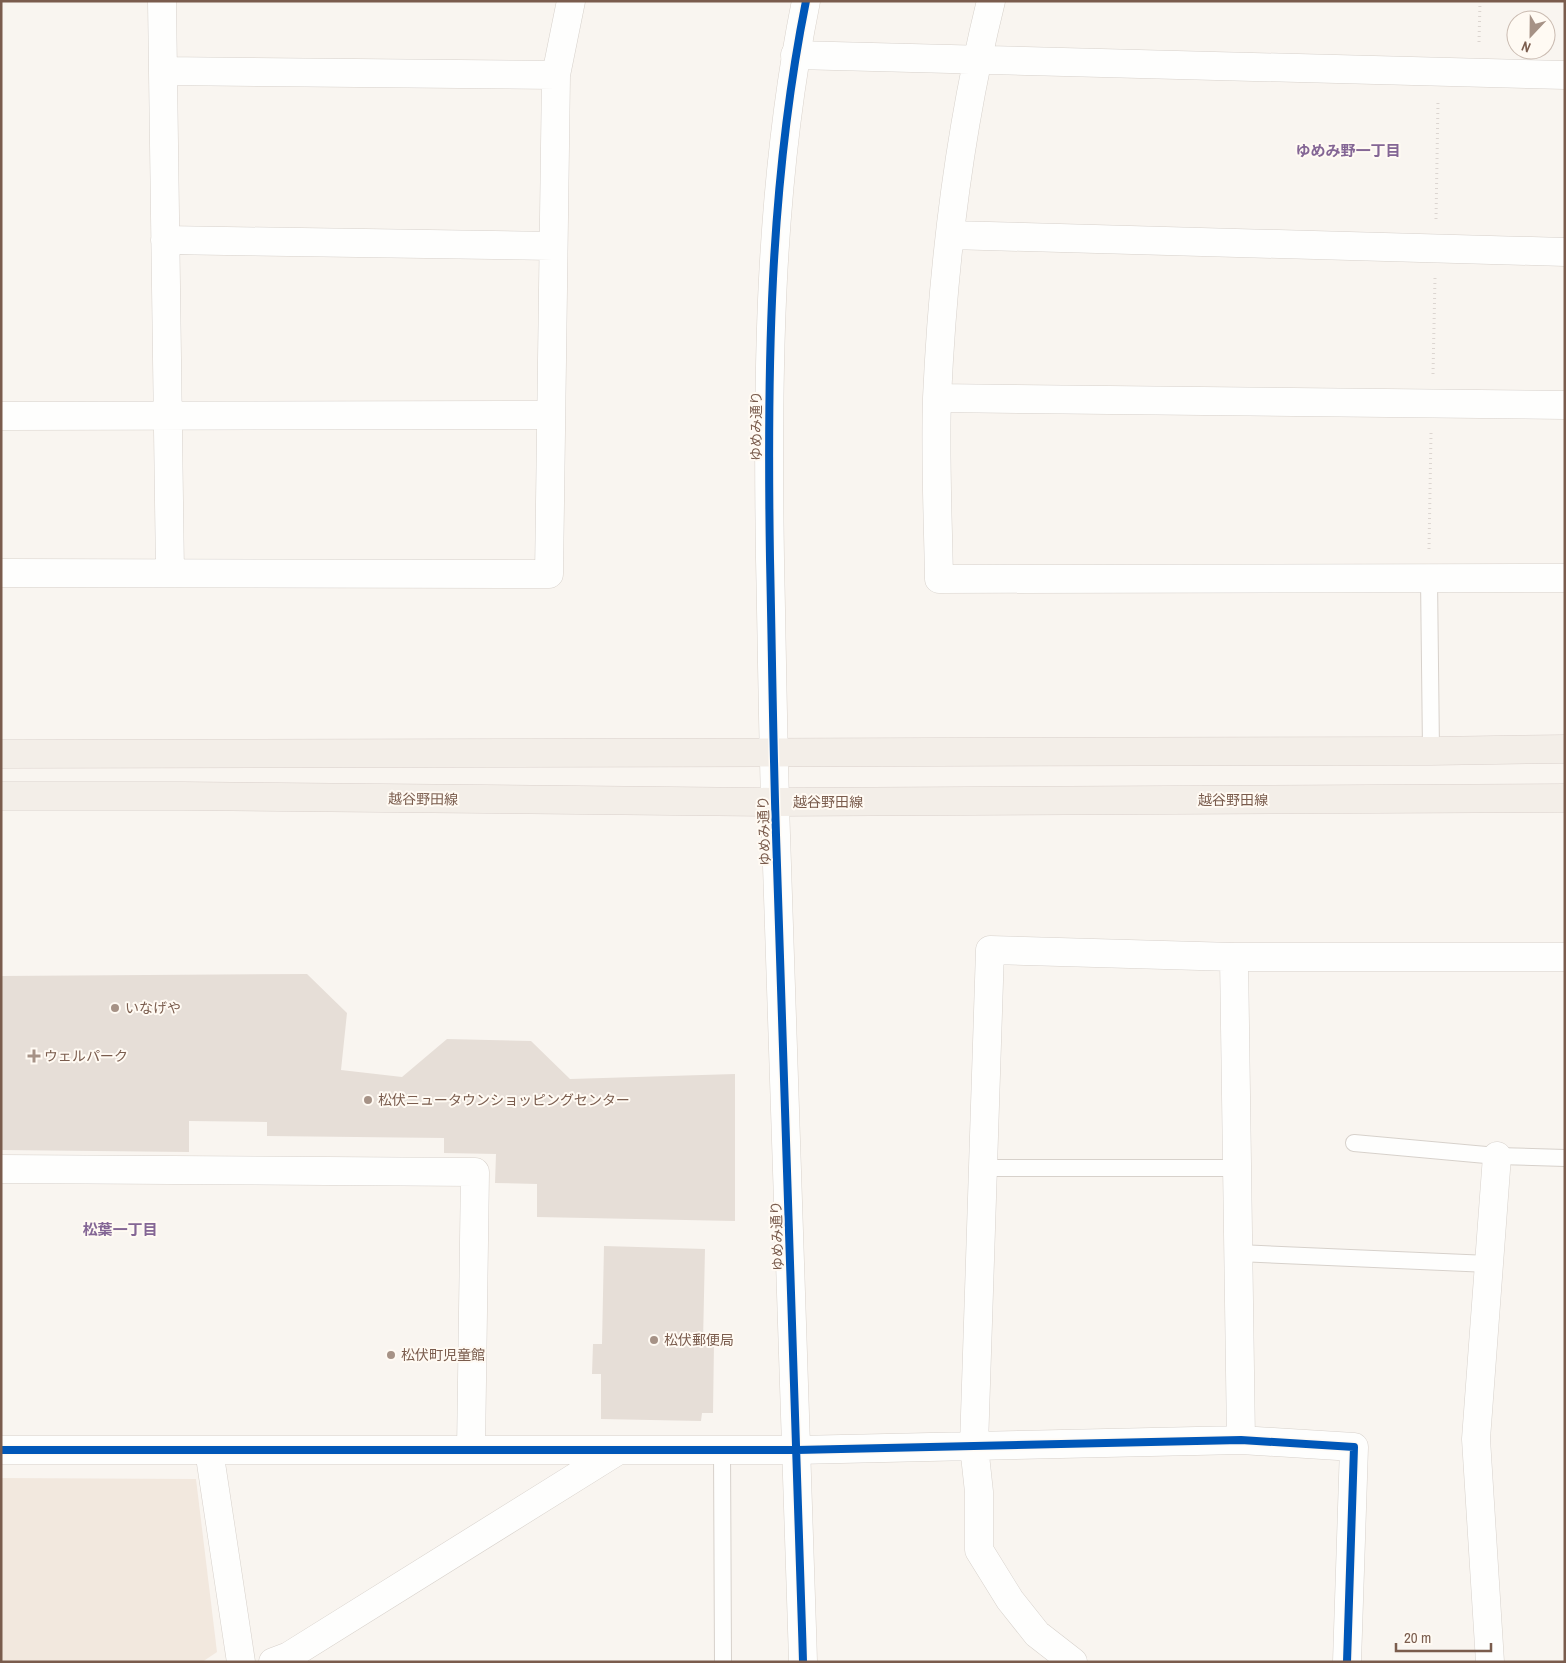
<svg xmlns="http://www.w3.org/2000/svg" width="1566" height="1663" viewBox="0 0 1566 1663" font-family="'Archivo Narrow','Noto Sans JP',sans-serif">
<style>
.residential{fill:#f2e8de}
.building{fill:#e6ded7}
.lines{fill:none;stroke-linecap:round;stroke-linejoin:round}
.lane-casing{stroke:#d7d1cb;stroke-width:18}
.street-casing{stroke:#d7d1cb;stroke-width:29}
.secondary-casing{stroke:#d9d2cb;stroke-width:29}
.primary-casing{stroke:#dad1cc;stroke-width:29}
.path{stroke:#dcd5d0;stroke-width:3;stroke-dasharray:1 4;stroke-linecap:butt}
.lane{stroke:#fefefd;stroke-width:16}
.street{stroke:#fefefd;stroke-width:28}
.secondary{stroke:#fefefd;stroke-width:28}
.primary{stroke:#f3eee8;stroke-width:28}
.cycleway-casing{stroke:#fffaf3;stroke-width:11}
.cycleway{stroke:#0057b8;stroke-width:8}
.poi-dot{fill:#a69286;stroke:#fffaf3;stroke-width:2}
.labels{text-anchor:middle;dominant-baseline:central;stroke-width:4;stroke-linejoin:round;paint-order:stroke}
.street-label{font-size:14px;fill:#7a5c4d;stroke:#fffaf3}
.poi-label{font-size:14px;fill:#7a5c4d;stroke:#fffaf3;text-anchor:start}
.neighbourhood-label{font-size:15px;font-weight:bold;fill:#846695;stroke:#fffaf3}
</style>
<rect width="100%" height="100%" fill="#f9f5f0"/>
<path class="residential" d="M1,1478L196,1479L217,1652L202,1662H1Z"/>
<path class="building" d="M307,974L347,1013L341,1070L402,1077L447,1039L531,1041L570,1079L735,1074V1221L537,1217V1184L495,1183L496,1154L444,1153V1138L267,1136V1122L189,1121V1152L1,1150V976Z
M604,1246L705,1249L703,1342H714L713,1413H702L701,1421L601,1419V1374H592L593,1344H602Z"/>
<g class="lines">
<g class="lane-casing">
<path id="lane" d="M1429,578L1431,751
M1354,1143L1497,1156L1565,1158
M983,1168H1237
M1238,1253L1489,1264
M722,1450L723,1662"/>
</g>
<g class="street-casing">
<path id="street" d="M162,1L170,573
M991,1C959,130 943,265 937,398C935,458 938,519 939,579L1565,578
M795,55L1565,75
M163,71L556,75
M950,235L1565,252
M165,240L553,246
M937,398L1565,405
M1,416L551,415
M1,573L549,574L556,75L571,1
M1234,957L1241,1440
M1,1169L475,1172L471,1450
M1,1450H797L1241,1440L1354,1447L1347,1662
M209,1450L241,1662
M273,1662L289,1656L619,1450
M1073,1662L1037,1634L1010,1600L979,1550V1492L974,1446L990,950L1234,957H1565
M1490,1662L1476,1439L1497,1156"/>
</g>
<g class="secondary-casing">
<path id="secondary" d="M803,1662C795,1386 786,1110 776,835C773,743 772,651 770,559C767,372 769,185 806,1"/>
</g>
<g class="primary-casing">
<path id="primary" d="M1,754L1431,751L1565,749
M1,796H183L775,802L1565,798"/>
</g>
<path class="path" d="M1479,42L1480,1
M1436,219L1438,100
M1433,374L1435,278
M1429,549L1431,433"/>
<use href="#lane" class="lane"/>
<use href="#street" class="street"/>
<use href="#secondary" class="secondary"/>
<use href="#primary" class="primary"/>
<g class="cycleway-casing">
<path id="cycleway" d="M1,1450H797L1241,1440L1354,1447L1347,1662
M803,1662C795,1386 786,1110 776,835C773,743 772,651 770,559C767,372 769,185 806,1"/>
</g>
<use href="#cycleway" class="cycleway"/>
</g>
<g class="poi-dot">
<circle cx="115" cy="1008" r="5"/>
<path d="M31.5 1048.5h5v5h5v5h-5v5h-5v-5h-5v-5h5z"/>
<circle cx="368" cy="1100" r="5"/>
<circle cx="654" cy="1340" r="5"/>
<circle cx="391" cy="1355" r="5"/>
</g>
<g class="labels">
<g class="street-label">
<text transform="translate(756 426) rotate(-90)">ゆめみ通り</text>
<text transform="translate(423 799) rotate(1)">越谷野田線</text>
<text x="1233" y="800">越谷野田線</text>
<text x="828" y="802">越谷野田線</text>
<text transform="translate(764 831) rotate(-92)">ゆめみ通り</text>
<text transform="translate(777 1236) rotate(-92)">ゆめみ通り</text>
</g>
<g class="poi-label">
<text x="125" y="1008">いなげや</text>
<text x="44" y="1056">ウェルパーク</text>
<text x="378" y="1100">松伏ニュータウンショッピングセンター</text>
<text x="664" y="1340">松伏郵便局</text>
<text x="401" y="1355">松伏町児童館</text>
</g>
<g class="neighbourhood-label">
<text x="1348" y="150">ゆめみ野一丁目</text>
<text x="120" y="1229">松葉一丁目</text>
</g>
</g>
<rect width="1566" height="1663" fill="none" stroke="#7a5c4d" stroke-width="5"/>
<g transform="translate(1531 35) rotate(202)"><circle r="24" fill="#fffaf3" stroke="#cabbb1"/>
<path d="M0-4L9 19L0 12L-9 19Z" fill="#a69286"/>
<text y="-8" font-size="14" font-weight="bold" text-anchor="middle" fill="#7a5c4d">N</text>
</g>
<path d="M1396 1643v8h95v-8" fill="none" stroke="#7a5c4d" stroke-width="2.5"/>
<text x="1404" y="1643" font-size="15" fill="#7a5c4d" stroke="#fffaf3" stroke-width="4" paint-order="stroke">20 m</text>
</svg>
